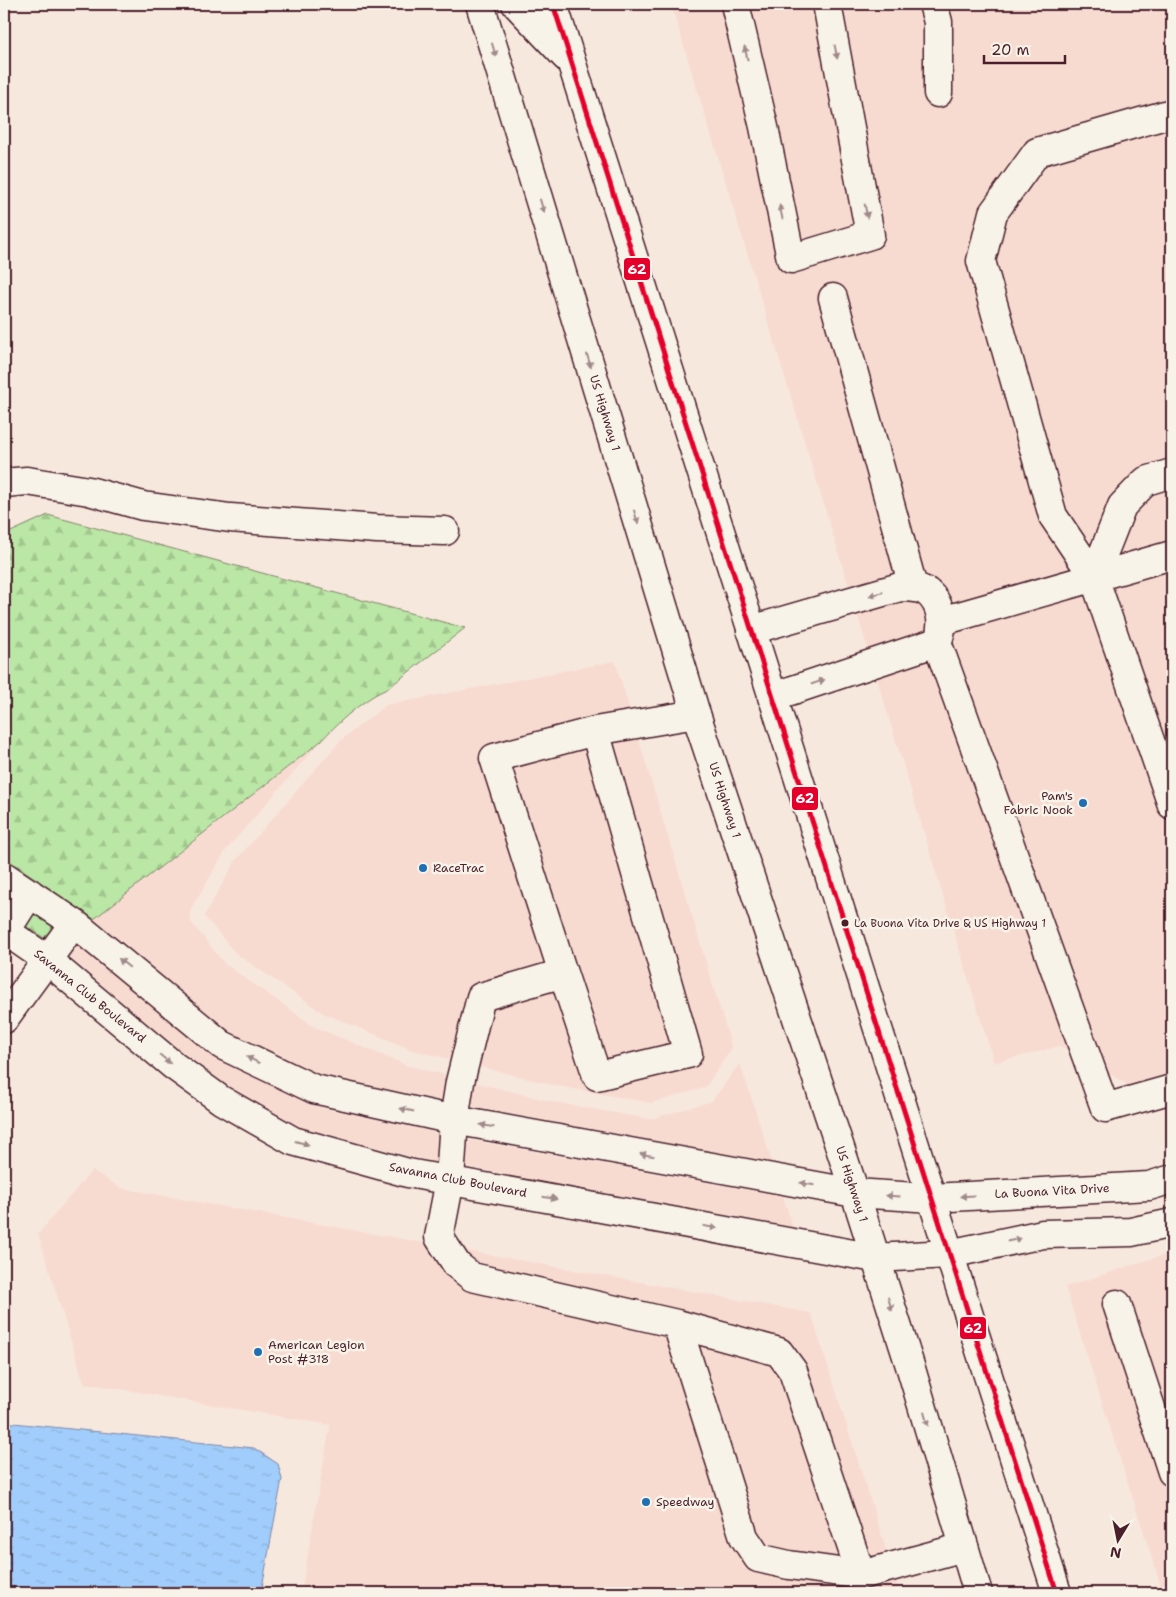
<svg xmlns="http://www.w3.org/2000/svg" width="1176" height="1597" viewBox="0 0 1176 1597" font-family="'Shantell Sans',sans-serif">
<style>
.built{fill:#f7dbd1}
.forest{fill:url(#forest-firs);stroke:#828368}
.water{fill:url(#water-ripples);stroke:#7e87a8}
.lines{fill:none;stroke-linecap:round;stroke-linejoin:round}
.minor-casing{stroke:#4a1f2b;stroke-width:31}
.major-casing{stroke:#4a1f2b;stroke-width:31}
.minor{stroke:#f7f3e8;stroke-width:28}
.major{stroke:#f7f3e8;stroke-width:28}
.bus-1-casing{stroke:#f7f3e8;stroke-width:9}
.bus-1{stroke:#e4002b;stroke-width:5}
.oneway{fill:#a0898a}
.poi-dot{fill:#1f6fb2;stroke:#f7f3e8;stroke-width:2}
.bus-dot{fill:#4a1f2b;stroke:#f7f3e8;stroke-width:2}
.labels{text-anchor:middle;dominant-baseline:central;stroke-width:5;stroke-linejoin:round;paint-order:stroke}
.bus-label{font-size:11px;fill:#4a1f2b;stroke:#f7f3e8;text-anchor:start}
.street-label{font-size:12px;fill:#4a1f2b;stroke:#f7f3e8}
.poi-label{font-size:12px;fill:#4a1f2b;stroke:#f7f3e8;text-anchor:start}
.line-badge{stroke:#f7f3e8;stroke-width:2}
.badge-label{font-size:14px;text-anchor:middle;font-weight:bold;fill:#fff}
</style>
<defs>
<pattern id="forest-firs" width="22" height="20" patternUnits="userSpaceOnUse" patternTransform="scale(1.25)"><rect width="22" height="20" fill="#bae7a5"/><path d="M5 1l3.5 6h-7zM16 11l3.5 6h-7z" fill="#a1c68e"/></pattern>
<pattern id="water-ripples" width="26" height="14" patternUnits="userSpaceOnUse" patternTransform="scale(1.25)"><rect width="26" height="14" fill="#a0cdfb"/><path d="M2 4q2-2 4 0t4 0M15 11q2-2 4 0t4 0" fill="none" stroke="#8bb0d7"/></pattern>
</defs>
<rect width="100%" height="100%" fill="#f7e8de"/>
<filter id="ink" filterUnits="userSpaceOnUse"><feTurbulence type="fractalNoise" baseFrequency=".02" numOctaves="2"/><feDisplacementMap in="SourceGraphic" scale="10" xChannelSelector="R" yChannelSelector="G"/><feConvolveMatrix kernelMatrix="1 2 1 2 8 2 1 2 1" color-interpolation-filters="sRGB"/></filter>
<g filter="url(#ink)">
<path class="built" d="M671,4H1172V1110L1060,1046L994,1063Z
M615,661L732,1048L705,1088L651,1103L557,1086L412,1050L323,1013L235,953L204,916L236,860L341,740L386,705Z
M321,741L226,850L192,907L190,913L191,922L225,964L315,1027L406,1065L554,1102L649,1119L654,1118L712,1101L740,1063L772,1162L457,1104L319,1074L229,1031L94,919Z
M69,938L213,1057L311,1105L464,1139L783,1196L793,1227L411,1157L298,1126L228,1086L182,1053L55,945L45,939L58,947Z
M92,1170L121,1188L811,1313L900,1593H301L330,1425L84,1383L38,1234Z
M1172,1252V1593H1163L1065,1287Z"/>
<path class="forest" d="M48,515L465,628L387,689C366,697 336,724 321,741L94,919L4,857V535Z
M4,894L69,938L58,947L4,912Z"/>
<path class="water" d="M4,1422L254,1448L278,1464L282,1479L261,1593H4Z"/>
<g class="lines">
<g class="minor-casing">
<path id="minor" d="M735,4L764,127L791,259L870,235L827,4
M933,4L938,22V93
M1172,113L1037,152L993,213L981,261L1053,516L1094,577L1172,805
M833,298L913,587
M4,483L27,481L89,491L143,506L230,518L377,529L445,531
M1094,577L1122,506L1146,481L1172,473
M942,621L1172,555
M751,630L900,587C909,587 919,587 927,592C942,604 945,626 937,642L772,697
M937,642L1105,1108L1172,1089
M696,714L595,731L688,1054L597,1076L563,973L481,997L460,1082L454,1120L450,1180L439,1237L457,1265L472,1277L677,1324L744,1537L758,1558L789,1565L861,1575L964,1547
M4,876L74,923L222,1045L314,1089L454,1120L855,1193L932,1198L1149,1186L1172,1179
M4,930L46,959L174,1066L221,1100L293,1141L408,1173L875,1258L949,1254L1043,1234L1131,1232L1172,1223
M4,934L30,893
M563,973L494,758L595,731
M4,1019L74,923
M1117,1304L1172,1472
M677,1324L779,1352L793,1371L861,1575"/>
</g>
<g class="major-casing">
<path id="major" d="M480,4L696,714L855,1193L912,1372L978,1593
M516,4L566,57
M553,4L1057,1593"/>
</g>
<use href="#minor" class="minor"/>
<use href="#major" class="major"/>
<g class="bus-1-casing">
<path id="bus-1" d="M553,4L1057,1593"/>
</g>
<use href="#bus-1" class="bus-1"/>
</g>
<defs><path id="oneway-solid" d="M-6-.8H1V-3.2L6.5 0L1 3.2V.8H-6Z" transform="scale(1.25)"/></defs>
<g class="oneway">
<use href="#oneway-solid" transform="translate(494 50) rotate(73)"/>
<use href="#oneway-solid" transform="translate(836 52) rotate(79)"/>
<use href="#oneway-solid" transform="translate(746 53) rotate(-103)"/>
<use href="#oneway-solid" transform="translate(542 206) rotate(73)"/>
<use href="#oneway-solid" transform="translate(866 211) rotate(79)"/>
<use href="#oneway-solid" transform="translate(781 212) rotate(-102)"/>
<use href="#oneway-solid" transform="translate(589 361) rotate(73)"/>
<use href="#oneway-solid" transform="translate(636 517) rotate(73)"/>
<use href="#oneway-solid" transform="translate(876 594) rotate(164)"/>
<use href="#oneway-solid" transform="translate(818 682) rotate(-19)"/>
<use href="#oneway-solid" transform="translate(124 963) rotate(-140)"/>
<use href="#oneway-solid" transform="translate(165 1059) rotate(40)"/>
<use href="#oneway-solid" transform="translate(253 1060) rotate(-154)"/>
<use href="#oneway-solid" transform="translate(407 1110) rotate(-168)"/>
<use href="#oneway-solid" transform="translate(487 1126) rotate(-170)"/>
<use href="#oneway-solid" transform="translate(302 1143) rotate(15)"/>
<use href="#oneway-solid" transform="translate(647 1155) rotate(-170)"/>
<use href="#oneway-solid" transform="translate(807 1184) rotate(-170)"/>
<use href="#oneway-solid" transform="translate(893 1196) rotate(-176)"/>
<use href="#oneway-solid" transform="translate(967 1196) rotate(177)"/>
<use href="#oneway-solid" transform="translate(550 1198) rotate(10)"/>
<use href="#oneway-solid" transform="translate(710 1227) rotate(10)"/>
<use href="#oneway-solid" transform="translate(1014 1240) rotate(-12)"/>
<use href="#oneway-solid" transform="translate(890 1304) rotate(73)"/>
<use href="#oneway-solid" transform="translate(926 1419) rotate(74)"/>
</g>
</g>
<g class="poi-dot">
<circle cx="1083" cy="803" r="5"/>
<circle cx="423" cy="868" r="5"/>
<circle cx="258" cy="1352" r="5"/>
<circle cx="646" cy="1502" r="5"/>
</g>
<circle class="bus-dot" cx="845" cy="923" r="4.5"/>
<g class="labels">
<g class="bus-label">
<text x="854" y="923">La Buona Vita Drive &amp; US Highway 1</text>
</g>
<g class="street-label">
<text transform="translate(605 413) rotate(73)">US Highway 1</text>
<text transform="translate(725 800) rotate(72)">US Highway 1</text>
<text transform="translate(90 996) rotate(39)">Savanna Club Boulevard</text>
<text transform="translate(458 1180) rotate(11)">Savanna Club Boulevard</text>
<text transform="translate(852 1184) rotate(72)">US Highway 1</text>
<text transform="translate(1052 1191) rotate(-3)">La Buona Vita Drive</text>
</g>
<g class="poi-label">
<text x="1073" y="796" text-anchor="end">Pam's<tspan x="1073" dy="14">Fabric Nook</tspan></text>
<text x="433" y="868">RaceTrac</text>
<text x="268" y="1345">American Legion<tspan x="268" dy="14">Post #318</tspan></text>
<text x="656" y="1502">Speedway</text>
</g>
</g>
<g class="line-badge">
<rect x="623" y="257" width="28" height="24" rx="5" fill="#e4002b"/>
<rect x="791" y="786" width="28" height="25" rx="5" fill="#e4002b"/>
<rect x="959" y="1316" width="28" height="24" rx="5" fill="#e4002b"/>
</g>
<g class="badge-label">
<text x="637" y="274">62</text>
<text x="805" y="803">62</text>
<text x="973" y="1333">62</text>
</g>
<rect width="1176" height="1597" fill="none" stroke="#f7f3e8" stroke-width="20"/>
<rect x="10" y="10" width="1156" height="1577" fill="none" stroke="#4a1f2b" stroke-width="2" filter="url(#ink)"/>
<g transform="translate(1118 1540) rotate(190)" stroke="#f7f3e8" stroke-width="4" paint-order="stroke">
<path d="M0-4L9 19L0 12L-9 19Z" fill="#4a1f2b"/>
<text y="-8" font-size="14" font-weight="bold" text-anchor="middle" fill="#4a1f2b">N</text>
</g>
<path d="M984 55v8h81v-8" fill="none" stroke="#4a1f2b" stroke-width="2.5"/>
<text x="991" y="55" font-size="15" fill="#4a1f2b" stroke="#f7f3e8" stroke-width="4" paint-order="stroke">20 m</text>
</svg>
